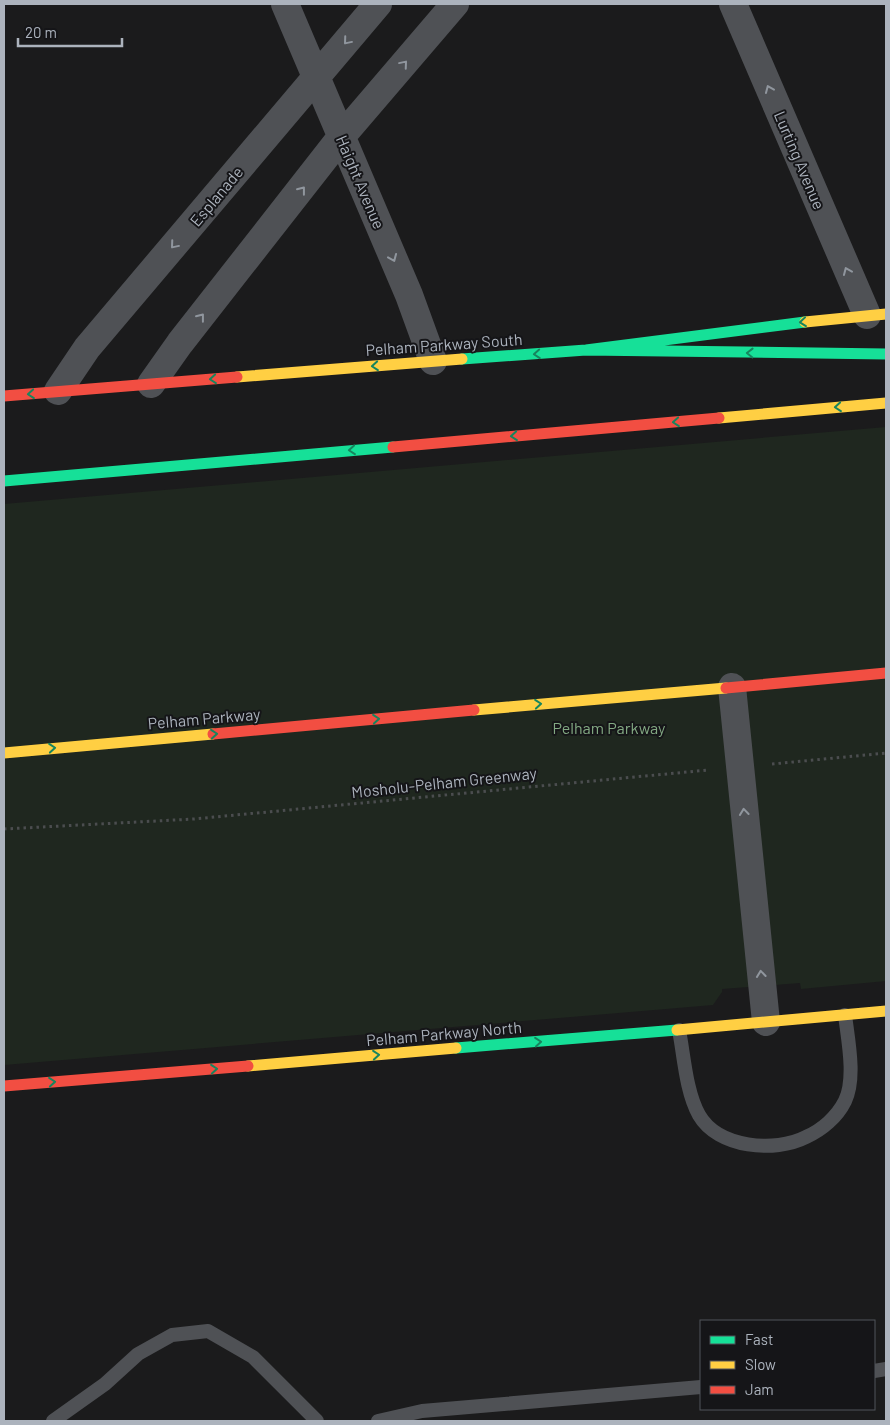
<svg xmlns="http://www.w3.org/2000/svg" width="890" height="1425" viewBox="0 0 890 1425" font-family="Barlow,sans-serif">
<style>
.green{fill:#1f271f}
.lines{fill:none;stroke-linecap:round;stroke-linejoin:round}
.path{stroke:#4b4d4f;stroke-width:3;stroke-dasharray:2.5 4;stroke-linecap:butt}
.lane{stroke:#4f5155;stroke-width:14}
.street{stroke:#4f5155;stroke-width:28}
.fast{stroke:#16e098;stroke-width:11}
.slow{stroke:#ffcf43;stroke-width:11}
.jam{stroke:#f24e42;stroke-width:11}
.oneway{stroke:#90969e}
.oneway2{stroke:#16855e}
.labels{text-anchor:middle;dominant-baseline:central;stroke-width:4;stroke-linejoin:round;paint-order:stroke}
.street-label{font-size:16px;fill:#acb3bd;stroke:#151518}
.park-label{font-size:16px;fill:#83a983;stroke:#151518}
</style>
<rect width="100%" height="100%" fill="#1b1b1c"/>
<path class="green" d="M886,427V981L801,989L800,983L722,989V992L713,1005L4,1065V504Z"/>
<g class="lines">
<path class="path" d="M772,764L886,753
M4,829L194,819L708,770"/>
<path class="lane" d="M679,1030C684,1056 686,1092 699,1115C718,1148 775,1153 806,1137C822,1130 837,1117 845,1101C856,1078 848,1040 845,1015
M874,1371L886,1369
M53,1421L105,1384L138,1354L172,1335L208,1331L253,1357L317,1421
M378,1421L422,1411L701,1387"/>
<path class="street" d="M285,4L409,295L433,361
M733,4L867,315
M151,384L180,343L342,136L455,4
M58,391L87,348L378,4
M732,687L766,1022"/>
<path class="fast" d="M586,350L886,354
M462,359L586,350L805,322
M4,481L393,447
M456,1048L677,1030"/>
<path class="slow" d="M805,322L886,314
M237,377L462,359
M719,418L886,403
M474,710L726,688
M4,753L213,734
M677,1030L886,1011
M248,1066L456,1048"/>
<path class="jam" d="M4,396L237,377
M393,447L719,418
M726,688L886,673
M213,734L474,710
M4,1086L248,1066"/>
</g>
<defs><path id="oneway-chevron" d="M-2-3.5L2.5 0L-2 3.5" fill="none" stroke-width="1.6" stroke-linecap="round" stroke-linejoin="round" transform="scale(1.25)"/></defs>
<g class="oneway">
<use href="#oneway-chevron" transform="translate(347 41) rotate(130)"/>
<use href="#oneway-chevron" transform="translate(404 64) rotate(-50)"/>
<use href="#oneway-chevron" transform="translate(769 89) rotate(-113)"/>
<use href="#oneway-chevron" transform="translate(302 190) rotate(-52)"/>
<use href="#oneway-chevron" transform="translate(174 245) rotate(130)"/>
<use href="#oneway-chevron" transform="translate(393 258) rotate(67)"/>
<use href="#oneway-chevron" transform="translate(847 271) rotate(-113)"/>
<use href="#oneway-chevron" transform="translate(201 317) rotate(-52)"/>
<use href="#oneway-chevron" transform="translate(744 812) rotate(-96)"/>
<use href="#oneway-chevron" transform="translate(761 974) rotate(-96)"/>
</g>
<g class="oneway2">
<use href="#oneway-chevron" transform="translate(803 322) rotate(174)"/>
<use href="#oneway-chevron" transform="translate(750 353) rotate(-179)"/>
<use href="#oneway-chevron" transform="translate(537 354) rotate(176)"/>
<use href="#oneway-chevron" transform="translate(375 366) rotate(175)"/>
<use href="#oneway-chevron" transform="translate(213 379) rotate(175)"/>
<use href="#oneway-chevron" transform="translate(31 394) rotate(175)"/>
<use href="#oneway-chevron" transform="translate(838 407) rotate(175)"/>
<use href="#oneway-chevron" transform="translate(676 422) rotate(175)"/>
<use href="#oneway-chevron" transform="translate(514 436) rotate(175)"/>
<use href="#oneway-chevron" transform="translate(352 450) rotate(175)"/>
<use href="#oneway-chevron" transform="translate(538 704) rotate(-5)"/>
<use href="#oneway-chevron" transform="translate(376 719) rotate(-5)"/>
<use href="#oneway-chevron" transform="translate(214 734) rotate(-5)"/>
<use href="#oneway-chevron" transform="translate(52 748) rotate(-5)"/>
<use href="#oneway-chevron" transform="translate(538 1042) rotate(-5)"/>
<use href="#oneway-chevron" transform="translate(376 1055) rotate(-5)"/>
<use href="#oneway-chevron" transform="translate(214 1069) rotate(-5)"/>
<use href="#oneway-chevron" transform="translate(52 1082) rotate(-5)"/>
</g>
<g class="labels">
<g class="street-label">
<text transform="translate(800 160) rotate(67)">Lurting Avenue</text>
<text transform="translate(361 182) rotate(67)">Haight Avenue</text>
<text transform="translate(216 196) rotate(-50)">Esplanade</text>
<text transform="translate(444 344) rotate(-4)">Pelham Parkway South</text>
<text transform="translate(204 718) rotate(-5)">Pelham Parkway</text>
<text transform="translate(444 782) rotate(-6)">Mosholu-Pelham Greenway</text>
<text transform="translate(444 1033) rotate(-5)">Pelham Parkway North</text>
</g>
<g class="park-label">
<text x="609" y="727">Pelham Parkway</text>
</g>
</g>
<rect width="890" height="1425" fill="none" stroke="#acb3bd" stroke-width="10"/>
<rect x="700" y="1320" width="175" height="90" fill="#151518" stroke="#51545a"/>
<rect x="710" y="1336" width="25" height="8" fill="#16e098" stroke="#51545a"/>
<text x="745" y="1345" font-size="15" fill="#acb3bd">Fast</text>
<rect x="710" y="1361" width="25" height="8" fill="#ffcf43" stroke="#51545a"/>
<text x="745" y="1370" font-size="15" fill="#acb3bd">Slow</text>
<rect x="710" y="1386" width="25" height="8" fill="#f24e42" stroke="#51545a"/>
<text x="745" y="1395" font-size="15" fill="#acb3bd">Jam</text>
<path d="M18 38v8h104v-8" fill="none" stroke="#acb3bd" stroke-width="2.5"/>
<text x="25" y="38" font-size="15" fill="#acb3bd" stroke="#151518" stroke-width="4" paint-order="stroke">20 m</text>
</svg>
